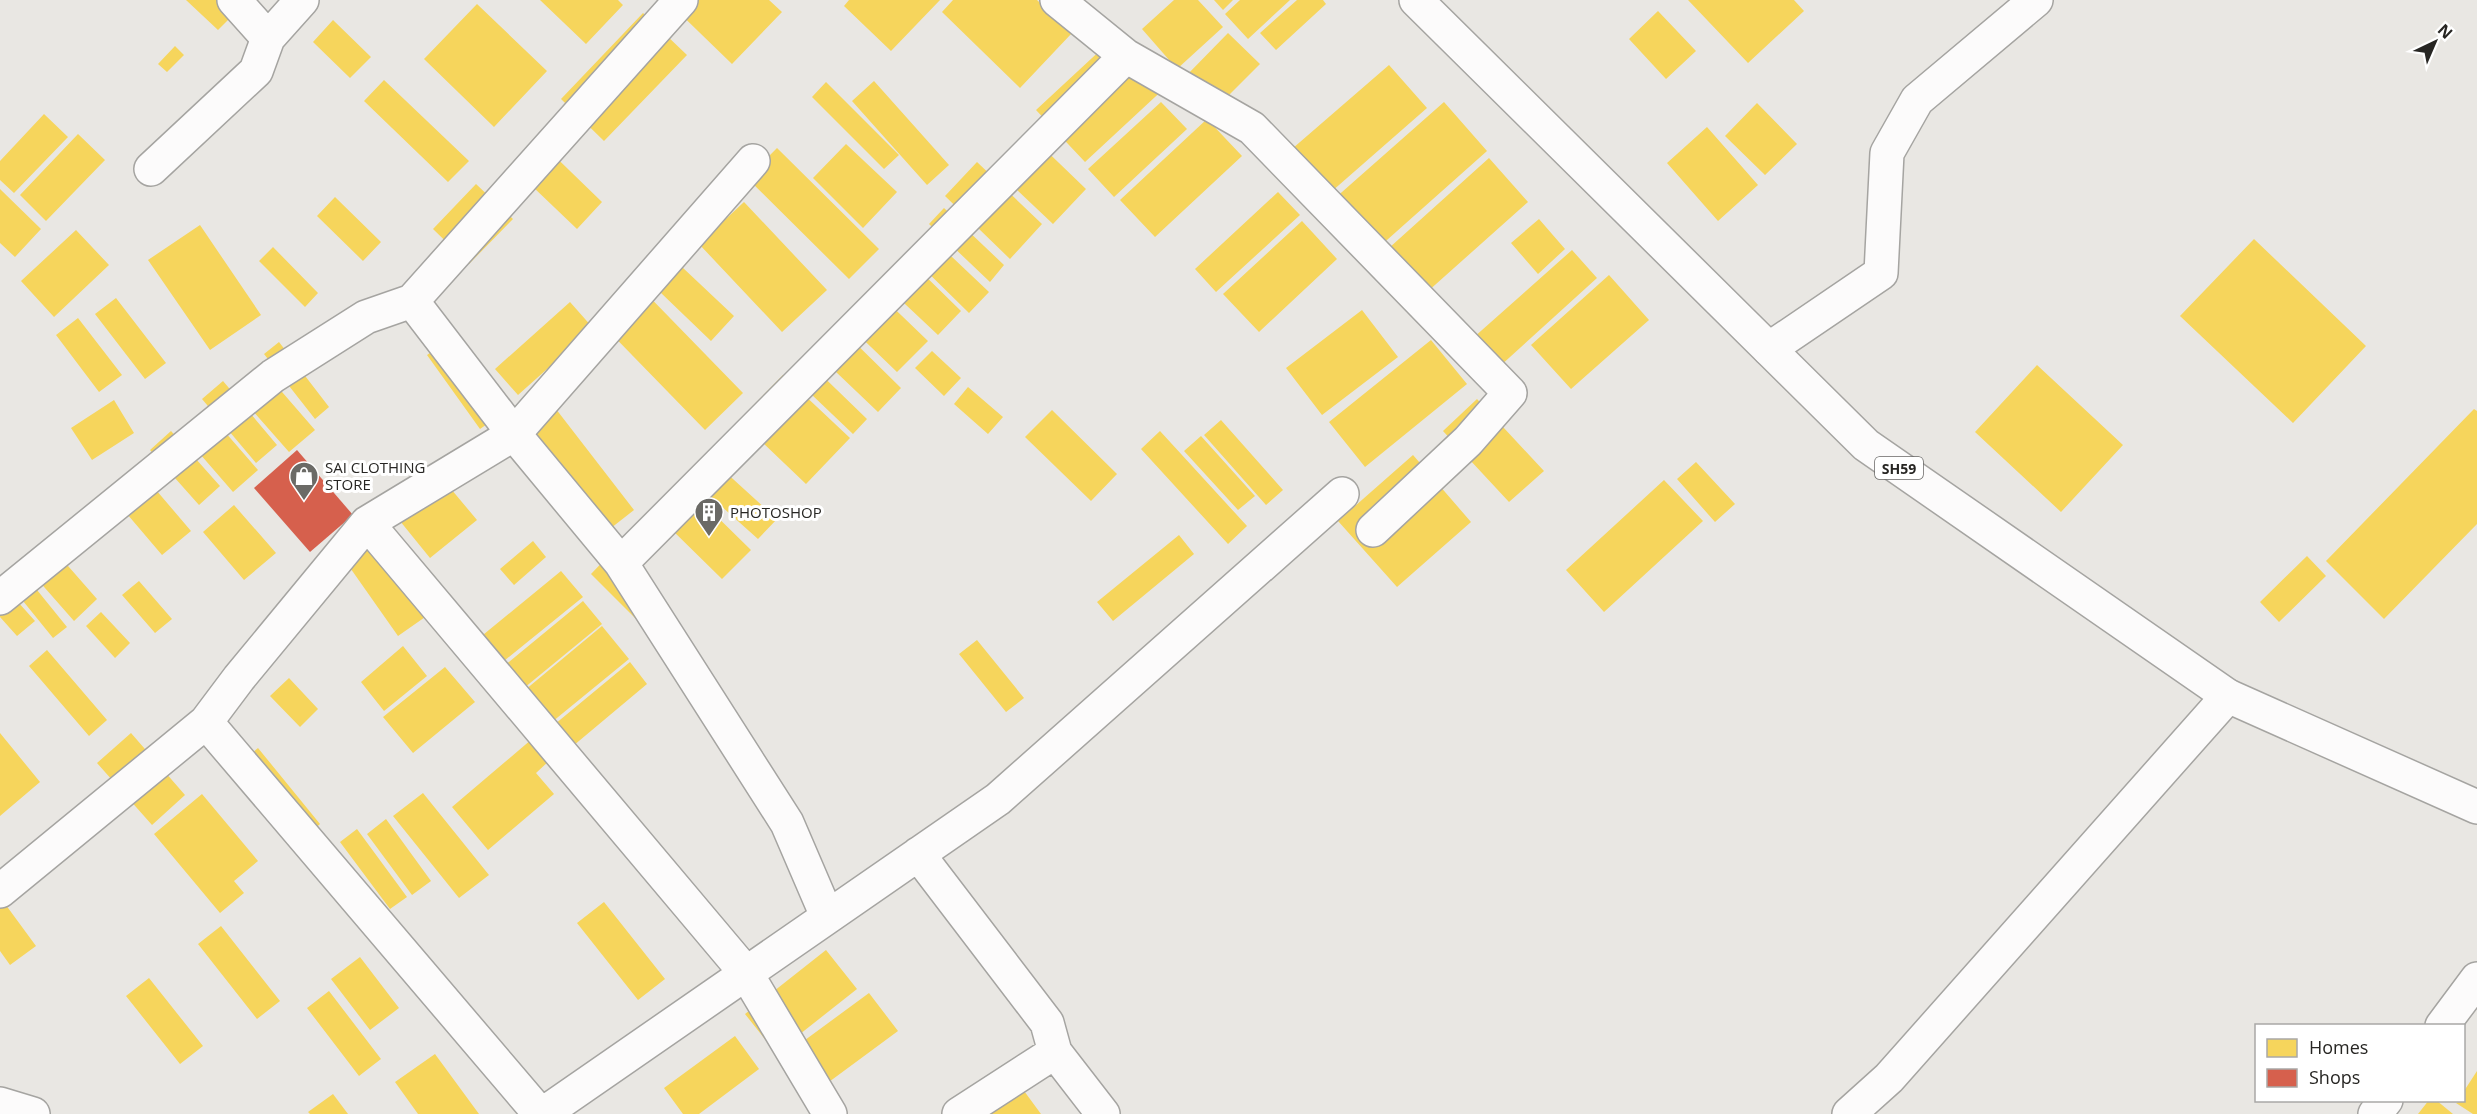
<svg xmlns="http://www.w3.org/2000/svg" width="2477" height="1114" viewBox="0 0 2477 1114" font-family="'Open Sans',sans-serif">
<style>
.homes{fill:#f6d55c}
.shops{fill:#d6604d}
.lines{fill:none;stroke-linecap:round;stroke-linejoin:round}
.minor-casing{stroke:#a5a4a1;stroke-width:36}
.major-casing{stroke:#a5a4a1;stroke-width:36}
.minor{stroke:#fcfbfb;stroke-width:33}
.major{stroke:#fcfbfb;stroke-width:33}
.labels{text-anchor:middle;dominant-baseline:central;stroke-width:6;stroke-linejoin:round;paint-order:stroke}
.shield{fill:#fff;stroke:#686765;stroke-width:1.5}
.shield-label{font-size:14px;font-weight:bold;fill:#272623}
.poi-label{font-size:15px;fill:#272623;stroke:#fff;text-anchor:start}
</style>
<rect width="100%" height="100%" fill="#e9e7e3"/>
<path class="homes" d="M186,0H248L218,30Z
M540,0H618L623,5L586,44Z
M666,0H769L782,12L732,64Z
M849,0H940L891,51L844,6Z
M953,0H1037L1072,33L1020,88L942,12Z
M1174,0H1198L1223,27L1177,69L1142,29Z
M1214,0H1233L1223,10Z
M1240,0H1290L1248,39L1225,14Z
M1297,0H1323L1326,4L1276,50L1260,33Z
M1688,0H1794L1804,11L1748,63Z
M477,4L547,71L494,127L424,59Z
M1658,11L1696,51L1666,79L1629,39Z
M643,13L687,55L604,141L561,99Z
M333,20L371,57L350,78L313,42Z
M1120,32L1169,84L1085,162L1036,110Z
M1228,33L1260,64L1215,109L1184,78Z
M175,46L184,55L167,72L158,64Z
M1389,65L1427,108L1323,199L1285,155Z
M384,80L469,161L448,182L364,101Z
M874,81L949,165L927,185L852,101Z
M826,82L899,155L884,169L812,97Z
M1161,102L1187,129L1114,197L1088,169Z
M1444,102L1487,151L1369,256L1325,207Z
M1757,103L1797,144L1765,175L1725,136Z
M44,114L68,137L14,193L0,180V161Z
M1207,119L1242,156L1155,237L1120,200Z
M1707,127L1758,185L1718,221L1667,163Z
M78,134L105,160L46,221L20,195Z
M1031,136L1086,189L1053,224L997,171Z
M536,138L602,202L577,229L510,165Z
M846,144L897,192L863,228L813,178Z
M777,148L879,249L849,279L747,178Z
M1489,158L1528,202L1417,301L1379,257Z
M977,162L1042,224L1010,259L945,196Z
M476,184L513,219L469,264L433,229Z
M0,189L41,229L15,257L0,243Z
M1278,192L1300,215L1216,292L1195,269Z
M335,197L381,242L363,261L317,216Z
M744,202L827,290L782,332L699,244Z
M944,208L1004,265L990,282L929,224Z
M1539,219L1565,249L1538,274L1511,243Z
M1302,221L1337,259L1259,332L1223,294Z
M200,225L261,315L210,350L148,260Z
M76,230L109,265L54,317L21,281Z
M932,238L989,292L969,313L913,258Z
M2254,239L2366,346L2293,423L2180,316Z
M273,247L318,293L305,307L259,261Z
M1572,250L1597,278L1499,367L1473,338Z
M912,263L961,311L938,335L888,288Z
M682,267L734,316L711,341L660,292Z
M1609,275L1649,320L1571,389L1531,345Z
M633,280L743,393L705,430L595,317Z
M875,290L928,341L897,372L845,322Z
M116,298L166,363L145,379L95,314Z
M570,302L593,328L518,395L495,369Z
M1362,310L1398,357L1322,415L1286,368Z
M78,318L122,375L99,392L56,335Z
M838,326L901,388L878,412L814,351Z
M453,337L506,411L480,429L427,355Z
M1431,340L1467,384L1365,467L1329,422Z
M279,342L329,407L315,419L264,354Z
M932,351L961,378L944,396L915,368Z
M805,359L867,419L853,434L790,374Z
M2037,365L2123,445L2061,512L1975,432Z
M263,370L315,430L289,452L237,393Z
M783,375L850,438L806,484L739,420Z
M223,381L277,445L256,463L202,399Z
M968,387L1003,417L988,434L954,404Z
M1477,399L1544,471L1509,502L1443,431Z
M114,400L134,433L92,460L71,428Z
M549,400L634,510L597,539L512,429Z
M2474,409L2477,411V524L2384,619L2326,561Z
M1052,410L1117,474L1091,501L1025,437Z
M212,417L258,470L233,492L187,439Z
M1221,420L1283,490L1266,505L1204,435Z
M171,431L220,486L199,505L150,450Z
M1160,431L1247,526L1228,544L1141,449Z
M1201,436L1255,496L1238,510L1184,451Z
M1413,455L1471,522L1397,587L1338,521Z
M711,459L777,519L758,539L692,480Z
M1696,462L1735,504L1715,522L1677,479Z
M145,477L191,531L162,555L116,501Z
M1664,480L1703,521L1604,612L1566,570Z
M446,483L477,520L430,558L400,521Z
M697,497L751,550L722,579L668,526Z
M234,505L276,553L244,580L203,532Z
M1179,535L1194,554L1113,621L1097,602Z
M375,541L428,615L398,636L346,562Z
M533,541L546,557L514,585L500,569Z
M47,542L97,599L74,621L23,563Z
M614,550L669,605L646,629L591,574Z
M2307,556L2326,576L2279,622L2260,602Z
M20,569L67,627L53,638L6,580Z
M561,571L583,597L499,665L478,639Z
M139,581L172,619L155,633L122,595Z
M0,582L35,621L17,636L0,617Z
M583,601L602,624L524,688L504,666Z
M101,612L130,643L115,658L86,626Z
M602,626L629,659L552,722L525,690Z
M977,640L1024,698L1006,712L959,654Z
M403,646L427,676L384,711L361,682Z
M47,650L107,720L89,736L29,666Z
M630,662L647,684L567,751L549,729Z
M445,667L475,702L413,753L383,717Z
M289,678L318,709L300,727L270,696Z
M0,733L40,782L0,816Z
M131,733L185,795L152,825L97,763Z
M532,739L550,760L536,773L554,794L488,850L452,807Z
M258,748L320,824L298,844L234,768Z
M423,793L489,875L459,898L393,816Z
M202,794L258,861L234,881L244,893L220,913L154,834Z
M386,819L431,881L412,895L367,834Z
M357,829L407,897L390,909L340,842Z
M0,897L36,946L10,965L0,951Z
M604,902L665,979L638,1000L577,923Z
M221,926L280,1001L257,1019L198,944Z
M826,950L857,989L776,1053L745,1014Z
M360,957L399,1008L370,1030L331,979Z
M149,978L203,1046L180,1064L126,996Z
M329,991L381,1059L359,1076L307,1008Z
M869,993L898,1031L814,1093L786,1054Z
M735,1036L759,1069L699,1114H683L664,1088Z
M435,1054L479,1114H418L395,1082Z
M2477,1071V1114H2473L2456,1103L2464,1100V1091Z
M1013,1076L1041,1114H961Z
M333,1094L348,1114H310L308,1112Z
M2429,1100H2436L2453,1114H2418Z"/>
<path class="shops" d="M297,450L353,515L310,552L254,488Z"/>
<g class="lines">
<g class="minor-casing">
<path id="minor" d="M234,0L268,38
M1057,0L1126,56L1252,128L1510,393L1468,441L1373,530
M151,169L256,71L268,38L302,0
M412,301L514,434L621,563L787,823L827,916
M1769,349L1881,273L1887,153L1917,100L2036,0
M367,523L746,973L830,1114
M621,563L1126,56
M0,598L273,376L366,317L412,301L681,0
M206,722L540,1114
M918,854L1047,1023L1055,1052L1103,1114
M0,891L206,722L239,678L367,523L514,434L753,161
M2442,1026L2477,979
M0,1104L33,1114
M543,1114L998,799L1342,494
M959,1114L1055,1052
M1849,1114L1889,1078L2228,696
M2375,1114L2386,1100"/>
</g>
<g class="major-casing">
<path id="major" d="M1416,0L1866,445L2228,696L2477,807"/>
</g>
<use href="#minor" class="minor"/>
<use href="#major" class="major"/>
</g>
<defs>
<g id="shop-pin" transform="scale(1.5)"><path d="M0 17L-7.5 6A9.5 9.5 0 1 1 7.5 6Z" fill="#6b6a66" stroke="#fff"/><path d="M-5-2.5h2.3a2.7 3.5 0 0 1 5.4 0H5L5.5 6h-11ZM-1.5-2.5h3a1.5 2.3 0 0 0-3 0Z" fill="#fff"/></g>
<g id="building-pin" transform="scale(1.5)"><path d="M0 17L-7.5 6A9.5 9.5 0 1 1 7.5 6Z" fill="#6b6a66" stroke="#fff"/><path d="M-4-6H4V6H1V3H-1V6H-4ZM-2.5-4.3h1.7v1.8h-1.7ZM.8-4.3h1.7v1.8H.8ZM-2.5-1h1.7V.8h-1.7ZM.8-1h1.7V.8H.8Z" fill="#fff"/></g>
</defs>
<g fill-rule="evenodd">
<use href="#shop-pin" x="304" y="476"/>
<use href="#building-pin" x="709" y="512"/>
</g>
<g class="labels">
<rect class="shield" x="1875" y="457" width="48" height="22" rx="4.5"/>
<g class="shield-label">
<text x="1899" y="468">SH59</text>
</g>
<g class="poi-label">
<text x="325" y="467">SAI CLOTHING<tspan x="325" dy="17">STORE</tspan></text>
<text x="730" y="512">PHOTOSHOP</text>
</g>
</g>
<rect x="2255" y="1024" width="210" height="78" fill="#ffffff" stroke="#a9a8a7" stroke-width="1.5"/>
<rect x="2267" y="1039" width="30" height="18" fill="#f6d55c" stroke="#a9a8a7" stroke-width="1.5"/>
<text x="2309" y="1054" font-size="18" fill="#272623">Homes</text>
<rect x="2267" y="1069" width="30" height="18" fill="#d6604d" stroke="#a9a8a7" stroke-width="1.5"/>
<text x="2309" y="1084" font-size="18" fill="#272623">Shops</text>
<g transform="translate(2435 42) rotate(44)" stroke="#ffffff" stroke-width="4.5" paint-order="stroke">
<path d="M0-4.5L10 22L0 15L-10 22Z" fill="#272623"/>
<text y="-9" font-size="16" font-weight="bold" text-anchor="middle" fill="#272623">N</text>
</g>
</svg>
